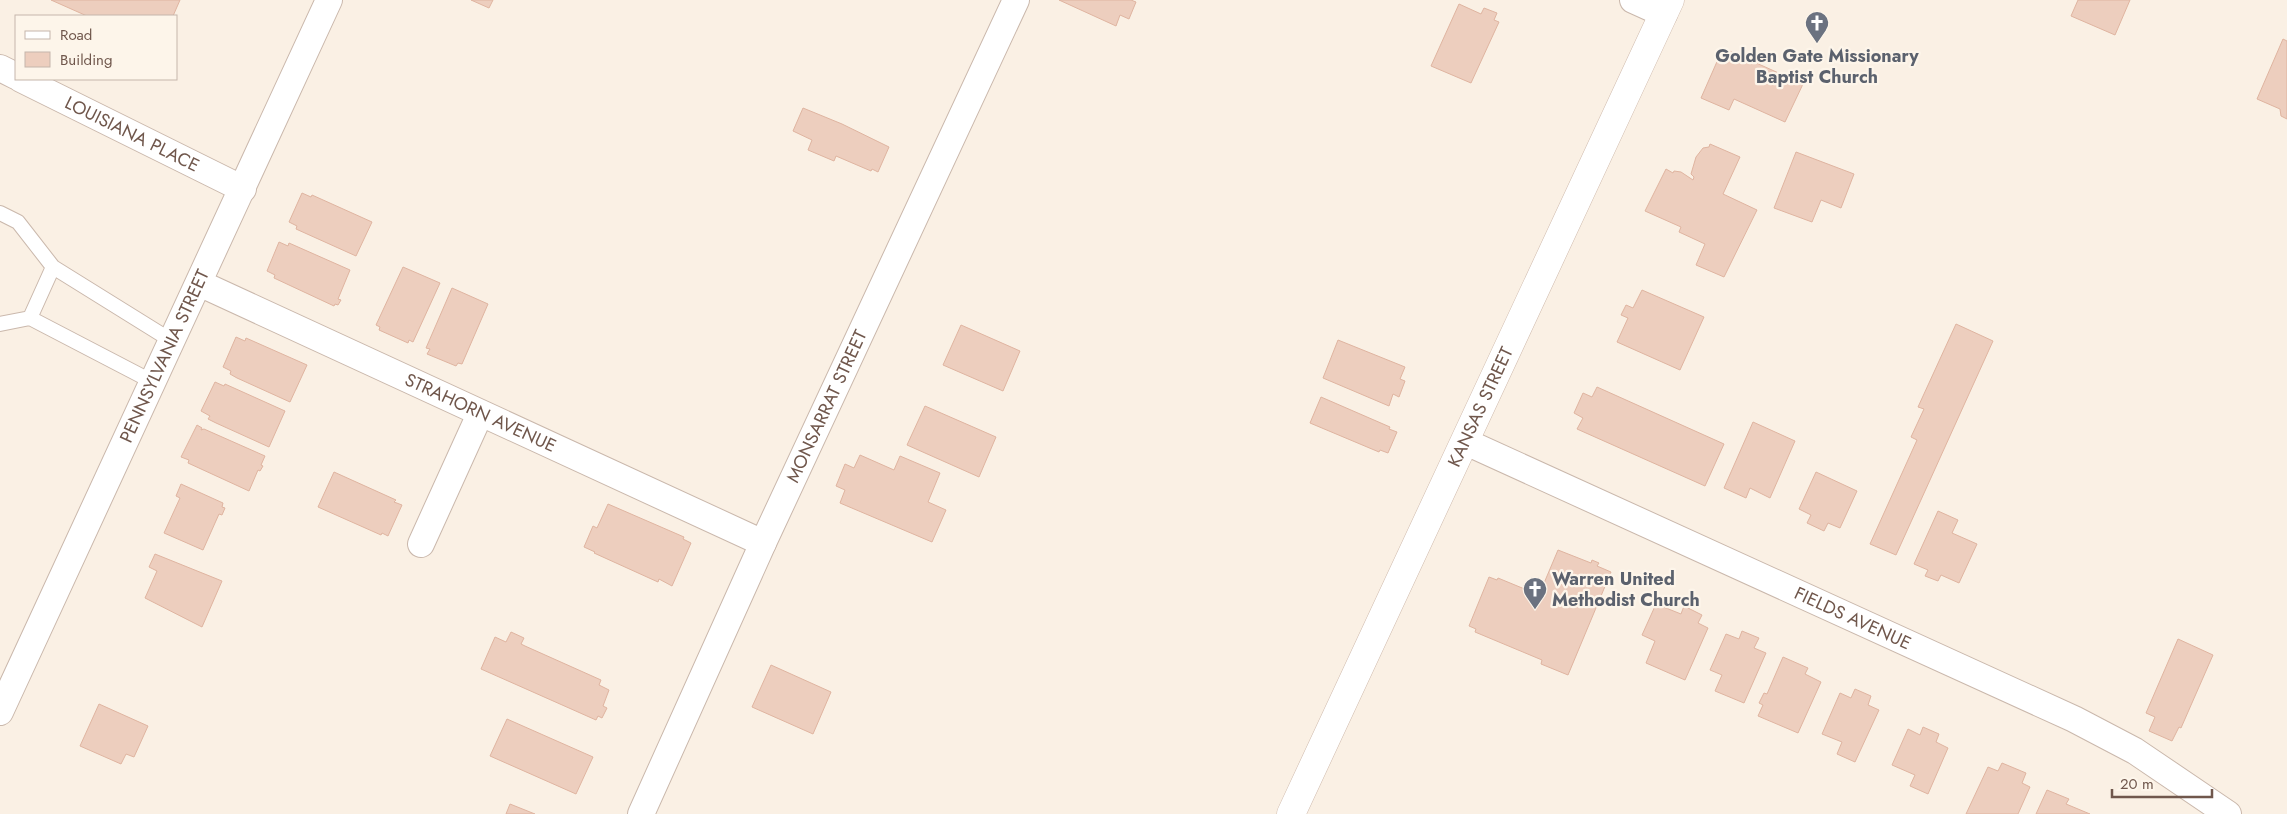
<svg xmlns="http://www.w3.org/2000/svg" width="2287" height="814" viewBox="0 0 2287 814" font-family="Jost,sans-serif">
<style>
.building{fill:#edcebe;stroke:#dfb4a0}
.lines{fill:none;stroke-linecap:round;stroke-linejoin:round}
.lane-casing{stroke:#cab8ac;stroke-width:16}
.street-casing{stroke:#cab8ac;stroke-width:28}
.secondary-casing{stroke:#cfbaac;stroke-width:29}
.lane{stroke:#fff;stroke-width:14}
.street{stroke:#fff;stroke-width:26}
.secondary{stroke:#fff;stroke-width:28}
.labels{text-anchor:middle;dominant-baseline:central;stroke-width:4.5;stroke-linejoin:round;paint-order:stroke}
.worship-label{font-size:18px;font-weight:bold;fill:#5b616d;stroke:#fdf5ea}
.street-label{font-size:18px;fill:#70574c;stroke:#fdf5ea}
</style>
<rect width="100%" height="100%" fill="#faf0e4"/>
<path class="building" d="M51,0H180L173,16H87Z
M471,0H493L489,8Z
M1059,0H1131L1136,2L1129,19L1120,15L1116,26Z
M2078,0H2130L2115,35L2071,16Z
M1459,4L1481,14L1484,8L1497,13L1494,20L1499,22L1471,83L1431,66Z
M2283,39L2287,41V119L2281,116L2280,109L2257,99Z
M1723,48L1803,84L1785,122L1734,99L1729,110L1701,98Z
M803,108L842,124L889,147L878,172L872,169L871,171L836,156L834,161L808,150L812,140L793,131Z
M1710,144L1740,157L1723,194L1757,210L1724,277L1696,265L1705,244L1679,232L1681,227L1645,211L1666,169L1673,173L1674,171L1681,172L1693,180L1694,177L1691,174L1696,157L1703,148L1709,147Z
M1796,152L1854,174L1841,208L1821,200L1812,222L1774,208Z
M302,193L311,197L312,195L372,222L356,256L296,229L297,226L289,222Z
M279,242L288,246L289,243L350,270L338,299L341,300L338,305L335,304L334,306L274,278L275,275L267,271Z
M403,267L440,283L413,342L409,340L408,343L379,330L380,327L376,325Z
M452,288L488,304L462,364L458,363L456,366L427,354L430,349L426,348Z
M1642,290L1704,317L1680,370L1617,342L1628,318L1621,315L1626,305L1633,308Z
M1956,324L1993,341L1896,555L1870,544L1917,440L1911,437L1924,409L1918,407Z
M961,325L1020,351L1003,391L943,365Z
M236,337L245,341L246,338L307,365L290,402L237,378L230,374L231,371L223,367Z
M1338,340L1405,367L1400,379L1405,381L1399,397L1393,394L1389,406L1323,378Z
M215,382L224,386L225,384L285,411L269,447L216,423L208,419L210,416L201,411Z
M1597,387L1724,444L1705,486L1577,429L1583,418L1574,413L1583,393L1592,397Z
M1321,397L1390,427L1389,429L1397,432L1388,453L1380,450L1379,452L1310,423Z
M925,406L996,437L979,477L907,445Z
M1753,422L1795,441L1770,498L1750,488L1746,498L1724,488Z
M197,425L202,428L201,430L204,429L265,456L261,465L263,466L260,471L258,470L249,491L188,463L189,460L181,457Z
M860,455L894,470L900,456L940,473L928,502L946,510L932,542L840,503L845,490L836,486L845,464L854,468Z
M334,472L396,500L394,502L402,505L388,536L382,533L381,535L318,507Z
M1816,472L1857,491L1840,528L1828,523L1824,531L1807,523L1811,515L1799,509Z
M181,484L223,503L222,507L225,508L222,515L219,514L203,550L164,533L180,498L176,496Z
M608,504L684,537L683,539L691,543L672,586L659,579L658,582L594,553L595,552L584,547L593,526L597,528Z
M1938,511L1958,520L1952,533L1977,544L1959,583L1941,575L1938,581L1925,576L1928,570L1914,564Z
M1558,550L1591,563L1592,560L1599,563L1597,566L1611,572L1568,675L1541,664L1542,660L1475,632L1476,629L1469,626L1489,577L1497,580L1498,578L1539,595Z
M155,554L222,581L202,627L145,598L157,571L149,567Z
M1656,604L1681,614L1684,606L1702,615L1698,623L1708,628L1685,680L1646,663L1655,641L1642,635Z
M1742,631L1759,638L1754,648L1766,653L1744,703L1715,691L1722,675L1710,670L1726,634L1739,639Z
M511,632L524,638L521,644L525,646L601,680L599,685L609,690L603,706L607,708L602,718L598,716L596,720L481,669L495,637L506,642Z
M2178,639L2213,655L2181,728L2179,727L2172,741L2149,731L2155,717L2146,713Z
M1783,657L1808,668L1805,674L1821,682L1798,733L1758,716L1763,705L1759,703L1764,693L1767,694Z
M771,665L831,692L813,734L752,707Z
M1855,689L1871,696L1868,705L1879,710L1855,762L1837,754L1842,742L1822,734L1840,693L1851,698Z
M99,704L148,726L134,757L126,754L121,764L80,746Z
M507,719L593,757L576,794L490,756Z
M1923,727L1939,734L1936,742L1948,748L1928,794L1910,786L1915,775L1892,765L1908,729L1920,735Z
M2002,763L2026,773L2022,783L2030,787L2018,814H1966L1988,767L1998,771Z
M2047,790L2069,799L2066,804L2090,814H2036Z
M510,804L535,814H506Z"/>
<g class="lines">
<g class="lane-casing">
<path id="lane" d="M0,213L18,222L53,267L172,341
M30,318L53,267
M0,324L30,318L153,382"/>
</g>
<g class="street-casing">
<g id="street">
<path d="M1633,0L1664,14"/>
<path d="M0,68L16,76"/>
<path id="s1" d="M21,79L243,189"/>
<path id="s2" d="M199,283L763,543"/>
<path id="s3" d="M1466,442L2074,719L2135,751L2228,814"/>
<path d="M421,544L480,414"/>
<path id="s4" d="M0,712L329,0"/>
<path id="s5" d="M641,814L763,543L1016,0"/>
</g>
</g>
<g class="secondary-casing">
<g id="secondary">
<path id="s6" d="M1291,814L1670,0"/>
</g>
</g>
<use href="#lane" class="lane"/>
<use href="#street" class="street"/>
<use href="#secondary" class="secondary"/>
</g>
<defs>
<g id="church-pin" transform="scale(1.25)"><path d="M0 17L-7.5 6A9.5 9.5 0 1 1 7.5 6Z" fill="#6b7280" stroke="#fdf5ea"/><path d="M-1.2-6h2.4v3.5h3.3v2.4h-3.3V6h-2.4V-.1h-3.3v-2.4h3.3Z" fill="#fff"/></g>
</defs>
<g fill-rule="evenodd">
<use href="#church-pin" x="1817" y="23"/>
<use href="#church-pin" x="1535" y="589"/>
</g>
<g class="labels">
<g class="worship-label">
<text x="1817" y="56">Golden Gate Missionary<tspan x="1817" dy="21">Baptist Church</tspan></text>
<text x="1552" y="579" text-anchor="start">Warren United<tspan x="1552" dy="21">Methodist Church</tspan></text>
</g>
<g class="street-label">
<text stroke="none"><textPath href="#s1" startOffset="124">LOUISIANA PLACE</textPath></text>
<text stroke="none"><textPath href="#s4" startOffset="392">PENNSYLVANIA STREET</textPath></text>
<text stroke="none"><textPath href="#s5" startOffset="448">MONSARRAT STREET</textPath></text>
<text stroke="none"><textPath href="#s6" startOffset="449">KANSAS STREET</textPath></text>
<text stroke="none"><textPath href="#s2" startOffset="310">STRAHORN AVENUE</textPath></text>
<text stroke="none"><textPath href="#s3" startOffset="425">FIELDS AVENUE</textPath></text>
</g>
</g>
<rect x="15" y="15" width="162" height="65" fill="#fdf5ea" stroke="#c5b6ab"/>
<rect x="25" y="31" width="25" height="8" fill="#ffffff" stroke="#c5b6ab"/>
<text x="60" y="40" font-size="15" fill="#70574c">Road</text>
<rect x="25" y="52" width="25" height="15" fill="#edcebe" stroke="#c5b6ab"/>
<text x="60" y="65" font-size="15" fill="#70574c">Building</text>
<path d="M2112 789v8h100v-8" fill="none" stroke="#70574c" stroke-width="2.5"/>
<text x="2120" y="789" font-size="15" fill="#70574c" stroke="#fdf5ea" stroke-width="4" paint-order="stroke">20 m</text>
</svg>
